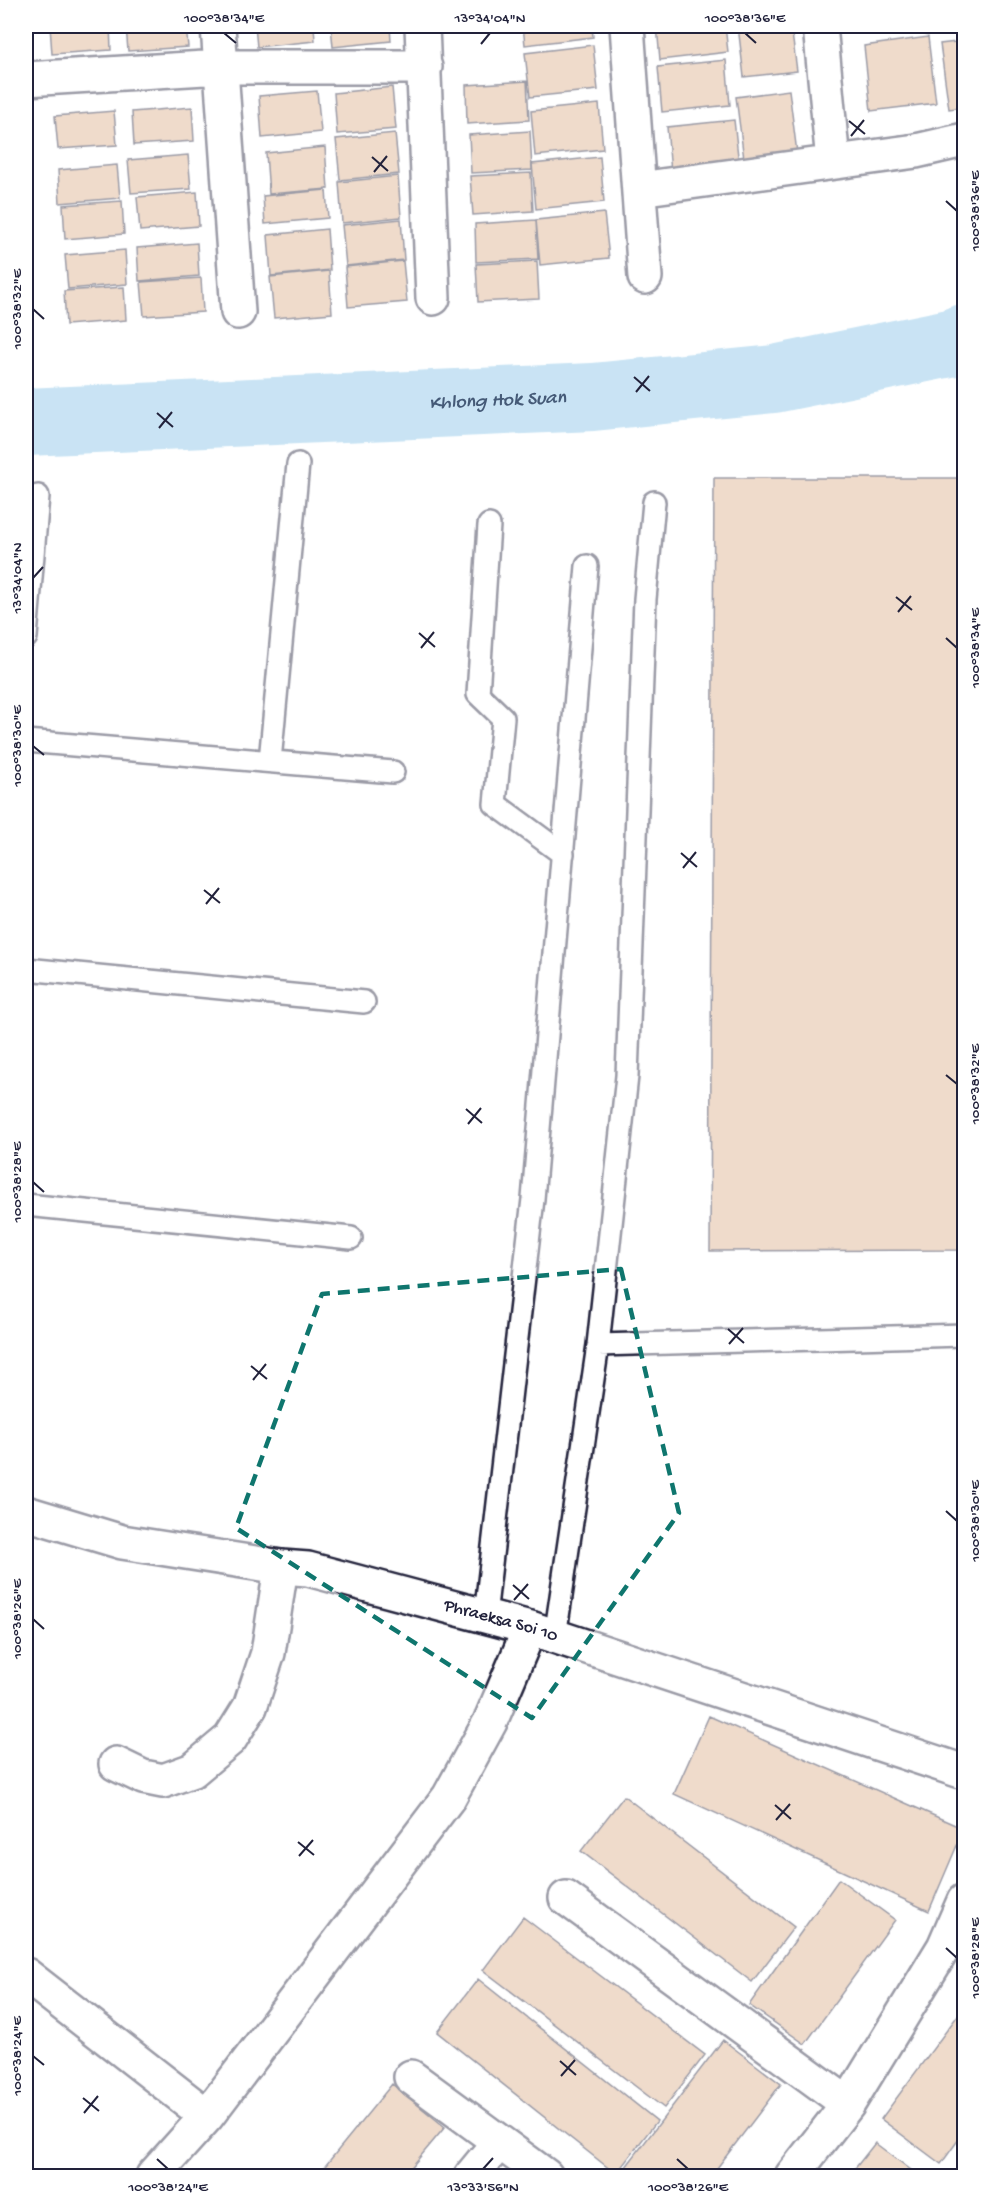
<svg xmlns="http://www.w3.org/2000/svg" width="990" height="2202" viewBox="0 0 990 2202" font-family="'Gochi Hand',sans-serif">
<style>
.lines{fill:none;stroke-linecap:round;stroke-linejoin:round}
.river{stroke:#87c2e6;stroke-width:68}
.building{fill:#dbaf8c;stroke:#22223b;stroke-width:1.5}
.lane-casing{stroke:#22223b;stroke-width:26}
.street-casing{stroke:#22223b;stroke-width:38}
.secondary-casing{stroke:#22223b;stroke-width:38}
.lane{stroke:#fff;stroke-width:21}
.street{stroke:#fff;stroke-width:33}
.secondary{stroke:#fff;stroke-width:33}
.marked{fill:none;stroke:#0f766e;stroke-width:4.5;stroke-dasharray:12 8;stroke-linejoin:round}
.ticks{fill:none;stroke:#22223b;stroke-width:2}
.labels{text-anchor:middle;dominant-baseline:central;stroke-width:5;stroke-linejoin:round;paint-order:stroke}
.street-label{font-size:18px;fill:#22223b;stroke:#fff}
.water-label{font-size:20px;font-style:italic;fill:#455a77;stroke:#fff}
.neatline{fill:none;stroke:#22223b;stroke-width:2}
.ticks-label{font-size:15px;text-anchor:middle;fill:#22223b}
</style>
<rect width="100%" height="100%" fill="#fff"/>
<filter id="ink" filterUnits="userSpaceOnUse"><feTurbulence type="fractalNoise" baseFrequency=".0167" numOctaves="2"/><feDisplacementMap in="SourceGraphic" scale="12" xChannelSelector="R" yChannelSelector="G"/><feConvolveMatrix kernelMatrix="1 2 1 2 8 2 1 2 1" color-interpolation-filters="sRGB"/></filter>
<g filter="url(#ink)">
<g class="lines">
<path class="river" id="s1" d="M26,422L593,397L774,379L950,343L964,338"/>
</g>
<path class="building" d="M50,26H110L111,50L52,54Z
M126,26H186L188,47L128,51Z
M255,26H314L315,41L257,47Z
M331,26H390L391,41L333,47Z
M460,26H521L460,30Z
M523,26H592L593,37L525,45Z
M657,26H725L728,52L660,60Z
M738,26H791L797,71L744,77Z
M875,26H919L920,31L876,33Z
M928,37L936,103L871,111L864,46Z
M964,41V107L949,109L940,44Z
M593,45L598,90L530,97L525,53Z
M726,60L730,105L662,112L658,67Z
M527,81L529,120L467,124L466,85Z
M392,87L396,129L337,134L334,93Z
M789,90L797,153L744,159L736,97Z
M317,91L321,132L262,138L259,96Z
M599,104L603,149L535,156L531,111Z
M192,107L194,141L134,145L132,112Z
M114,111L117,145L58,149L55,116Z
M734,120L739,165L671,172L667,127Z
M530,131L532,170L471,173L469,135Z
M395,133L399,174L340,180L336,139Z
M325,147L328,189L269,194L266,153Z
M188,155L191,189L131,193L128,160Z
M600,157L604,202L536,209L532,164Z
M117,165L120,198L60,203L58,170Z
M531,173L533,211L473,215L470,176Z
M398,176L401,217L342,223L339,182Z
M326,190L328,218L265,224L263,196Z
M197,192L199,226L140,231L137,197Z
M122,201L124,234L65,239L63,205Z
M604,213L609,258L540,265L536,220Z
M401,219L404,260L346,266L342,225Z
M536,220L538,259L476,262L475,224Z
M327,229L330,270L271,276L268,235Z
M197,243L199,276L139,281L137,248Z
M125,250L127,284L68,289L65,255Z
M403,261L407,302L348,307L345,267Z
M537,261L539,299L478,302L476,264Z
M329,271L332,313L274,318L270,277Z
M201,278L203,312L144,316L141,282Z
M124,287L126,320L66,325L64,291Z
M714,478H964V1250L710,1251Z
M709,1716L964,1829L929,1911L674,1794Z
M624,1796L794,1927L752,1982L581,1851Z
M839,1879L895,1920L805,2044L749,2005Z
M523,1917L705,2055L664,2108L483,1970Z
M478,1979L657,2121L616,2174L437,2032Z
M964,2007V2132L941,2164L881,2119Z
M723,2040L781,2084L711,2176H619Z
M392,2084L445,2127L404,2176H317Z
M875,2143L919,2176H849Z"/>
<g class="lines">
<g class="lane-casing">
<path id="lane" d="M489,525L478,694L503,718L495,804L563,854
M26,637L38,496
M26,741L393,772
M270,761L298,464
M26,969L364,1002
M26,1205L351,1238
M598,1345L964,1335
M485,1616L533,1199L587,566
M555,1637L598,1345L627,1076L645,599L654,502"/>
</g>
<g class="street-casing">
<path id="street" d="M218,26L238,312
M422,26L433,298
M627,26L645,277
M820,26L833,162
M26,79L221,67H425
M639,189L916,151L964,140
M116,1764L143,1777L163,1781L193,1770L230,1739L250,1707L268,1653L281,1567
M566,1898L848,2104
M26,1975L207,2116
M411,2077L546,2176
M153,2176L207,2116L449,1797L490,1722L530,1628
M471,2176L499,2142
M792,2176L848,2104L944,1947L964,1901"/>
</g>
<g class="secondary-casing">
<g id="secondary">
<path id="s2" d="M26,1513L122,1542L281,1567L308,1569L530,1628L964,1772"/>
</g>
</g>
<use href="#lane" class="lane"/>
<use href="#street" class="street"/>
<use href="#secondary" class="secondary"/>
</g>
</g>
<path d="M0 0H990V2202H0ZM621,1269L679,1513L532,1718L236,1528L322,1294Z" fill="#fff" fill-opacity=".55" fill-rule="evenodd"/>
<path class="marked" d="M621,1269L679,1513L532,1718L236,1528L322,1294Z"/>
<path class="ticks" d="M224,33L236,43M745,33L756,43M481,44L490,33M849,121L865,134M851,136L864,120M372,157L388,171M374,172L387,156M946,201L957,211M33,309L44,319M634,377L650,391M636,392L649,376M157,413L173,427M159,428L172,412M33,578L43,567M896,597L912,610M898,612L911,596M419,633L435,647M946,638L957,648M421,648L434,632M33,746L44,755M681,853L697,867M683,868L696,852M204,890L220,903M206,904L219,888M946,1075L957,1084M466,1109L482,1123M468,1124L481,1108M33,1182L44,1192M728,1329L744,1343M729,1344L743,1328M251,1366L267,1379M253,1380L266,1364M946,1511L957,1521M513,1585L529,1599M514,1600L528,1584M33,1619L44,1629M775,1805L791,1819M776,1820L790,1804M298,1842L314,1855M299,1856L313,1840M946,1948L957,1958M33,2056L44,2065M560,2061L576,2075M561,2076L575,2060M83,2098L99,2111M84,2113L98,2096M157,2159L168,2169M677,2159L688,2169M483,2169L493,2158"/>
<g class="labels">
<g class="street-label">
<text stroke="none"><textPath href="#s2" startOffset="488">Phraeksa Soi 10</textPath></text>
</g>
<g class="water-label">
<text stroke="none"><textPath href="#s1" startOffset="472">Khlong Hok Suan</textPath></text>
</g>
</g>
<rect width="990" height="2202" fill="none" stroke="#fff" stroke-width="66"/>
<rect x="33" y="33" width="924" height="2136" class="neatline"/>
<g class="ticks-label">
<text x="224" y="22">100°38'34"E</text>
<text x="490" y="22">13°34'04"N</text>
<text x="745" y="22">100°38'36"E</text>
<text transform="translate(974 211) rotate(-90)" y="5">100°38'36"E</text>
<text transform="translate(16 309) rotate(-90)" y="5">100°38'32"E</text>
<text transform="translate(16 578) rotate(-90)" y="5">13°34'04"N</text>
<text transform="translate(974 648) rotate(-90)" y="5">100°38'34"E</text>
<text transform="translate(16 746) rotate(-90)" y="5">100°38'30"E</text>
<text transform="translate(974 1084) rotate(-90)" y="5">100°38'32"E</text>
<text transform="translate(16 1182) rotate(-90)" y="5">100°38'28"E</text>
<text transform="translate(974 1521) rotate(-90)" y="5">100°38'30"E</text>
<text transform="translate(16 1619) rotate(-90)" y="5">100°38'26"E</text>
<text transform="translate(974 1958) rotate(-90)" y="5">100°38'28"E</text>
<text transform="translate(16 2056) rotate(-90)" y="5">100°38'24"E</text>
<text x="168" y="2191">100°38'24"E</text>
<text x="483" y="2191">13°33'56"N</text>
<text x="688" y="2191">100°38'26"E</text>
</g>
</svg>
